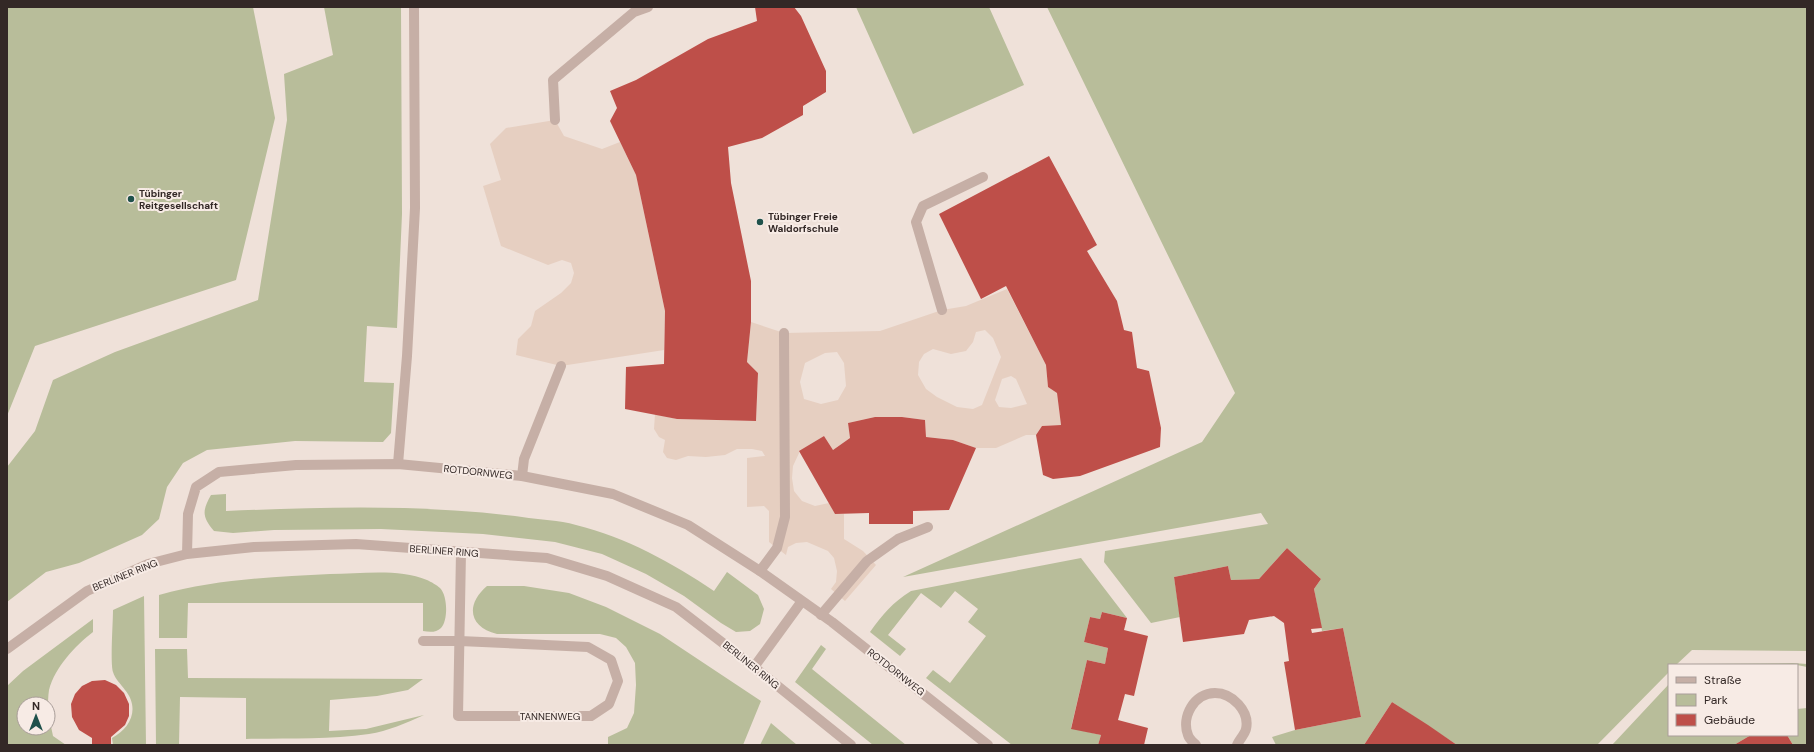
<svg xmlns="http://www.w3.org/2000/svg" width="1814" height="752" viewBox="0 0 1814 752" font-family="'DM Sans',sans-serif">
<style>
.green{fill:#b8bd9a}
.plaza{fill:#e6cfc1;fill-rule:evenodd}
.building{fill:#be4f49}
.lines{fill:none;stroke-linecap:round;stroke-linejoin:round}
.lane{stroke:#c6afa6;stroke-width:10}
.street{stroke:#c6afa6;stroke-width:10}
.poi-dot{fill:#1f514b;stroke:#f7ebe5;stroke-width:1.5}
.labels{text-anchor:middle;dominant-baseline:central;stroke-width:4;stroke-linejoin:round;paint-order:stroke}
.poi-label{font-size:10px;font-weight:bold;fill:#332826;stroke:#f7ebe5;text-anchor:start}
.street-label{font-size:10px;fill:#332826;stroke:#f7ebe5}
</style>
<rect width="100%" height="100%" fill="#efe1d9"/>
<path class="green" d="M7,7H253L275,118L236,280L35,346L7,416Z
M324,7H401L402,214L397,328L367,326L364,382L394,383L391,433L383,442L295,441L207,450L183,463L167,487L159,519L142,535L79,563L46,572L7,602V467L35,431L53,380L115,352L258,300L287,120L284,74L333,55Z
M856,7H989L1024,85L913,134Z
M1047,7H1807V651L1692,650L1676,665H1669V672L1597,745H1457L1392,702L1364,745H1276L1272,737L1295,730L1361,717L1343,628L1322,631L1314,589L1321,579L1287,548L1259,579L1231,580L1228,566L1174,577L1180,617L1151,623L1104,562L1105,551L1268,524L1261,513L903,577L1202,442L1235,393Z
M226,494V511C325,507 424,504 522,517C540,520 559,520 576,525C626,537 672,563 714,591L727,572L758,595L764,609L760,624L750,631L736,632L721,623L684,596L646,574L602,554L555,542L483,534L381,529L274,530L233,533L214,531C202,517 202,511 211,495Z
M1081,558L1127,618L1102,612L1100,619L1090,617L1084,642L1108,648L1105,664L1087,660L1071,728L1101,735L1098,745H1012L926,678L933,670L950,683L986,636L968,622L978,609L955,591L941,608L921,593L888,635L906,649L900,656L870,632C882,615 893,602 911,591Z
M330,574C360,574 398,568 427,580C431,582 437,585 440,588C448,596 448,621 441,628C436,633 429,632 423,631V603H188L187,638H159V595C215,579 272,577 330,574Z
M487,586H524L569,593L606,607L660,634L761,701L743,745L608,744V737L627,728L634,713L636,685L635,663L626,647L616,638L600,634H497C469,627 465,605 487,586Z
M144,596L146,745H113L112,738C131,728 140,708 125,690C121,684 115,679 113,672C110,663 113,623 113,610Z
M93,619V632C75,646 55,667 49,690C48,696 48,703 48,709V704H24V728H48V712L53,736L66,745H7V686L23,671Z
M821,645L826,649L812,669L906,745H873L795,682Z
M155,649H187L188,678L423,679L408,690L377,696L330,700L329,731L366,729L424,715C406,723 388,731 369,734C328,740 287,738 246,739V698L180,697L179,745H156Z
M1793,663L1807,664V667L1797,665H1687L1689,664Z
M1669,684V735H1751L1734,745H1612Z
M1807,708V745H1793L1787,735H1797V709Z
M771,723L797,745H760Z"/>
<path class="plaza" d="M555,120L564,136L602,149L620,142L636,175L665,311L664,350L561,366L516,355L518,339L531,326L535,311L561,293L571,283L574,273L571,263L562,260L548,265L501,246L483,186L501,180L490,144L506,128Z
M1007,289L1046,365L1048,387L1057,393L1061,425L1042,426L1036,435H1026L996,448H976L953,440L926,437L925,420L902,417H875L848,423L850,438L833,450L824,436L800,451L793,466L792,478L794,491L802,501L815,506L829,503L835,514H844V539L863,551L876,565L845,601L831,589L836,582L837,571L834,558L828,551L807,542L796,543L788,547L786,555L769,542V511L764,506L747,507V458L765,456L762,451L752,449H737L725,455L706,457L688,456L676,460L667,458L663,452L665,440L659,437L654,429L655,414L677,419L756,421L758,373L747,362L751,322L784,333L880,331L942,310L966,306ZM985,330L993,338L1001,357L982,405L973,409L957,407L937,397L926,389L918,375L919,362L924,354L933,349L951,354L966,351L973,342L976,332ZM837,352L844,363L846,386L838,400L821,404L804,399L800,382L805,363L825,353ZM1011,376L1016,379L1027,404L1011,408L999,407L995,400L1002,379Z"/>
<path class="building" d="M755,7H794L801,16L826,71V92L803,106V115L762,138L728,147L731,183L751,281V322L747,362L758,373L756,421L677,419L625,409L626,367L664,364L665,311L636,175L610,121L617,108L610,91L636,80L708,39L757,21Z
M1049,156L1097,245L1087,251L1117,301L1124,330L1132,332L1137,368L1149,371L1161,428L1160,447L1080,476L1053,479L1043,475L1036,435L1042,426L1061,425L1057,393L1048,387L1046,365L1006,286L981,299L939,214Z
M875,417H902L925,420L926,437L953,440L976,448L949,510L913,511V524H869V513L835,514L799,451L824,436L833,450L850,438L848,423Z
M1287,548L1321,579L1314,589L1322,628L1311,629L1312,633L1343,628L1361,717L1295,730L1284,662L1289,661L1284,623L1274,616L1249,620L1244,634L1183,642L1174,577L1228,566L1231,580L1259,579Z
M1102,612L1127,618L1124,630L1148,636L1134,696L1125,694L1118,720L1148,728L1144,745H1098L1101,735L1071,729L1087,660L1105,664L1108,648L1084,642L1090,617L1100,619Z
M105,680L116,685L124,693L129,704V716L125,725L111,737V745H92V738L79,730L72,717L71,704L75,694L82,686L92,681Z
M1392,702L1428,725L1457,745H1364Z
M1751,735H1787L1793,745H1734Z"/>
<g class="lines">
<path class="lane" d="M555,120L553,80L634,12L648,7
M942,310L916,222L923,206L983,177
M398,464L407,356L415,208L414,7
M522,476L524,459L561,366
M760,571L777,548L785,517L784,333
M821,615L867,561L898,539L928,527
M423,641H460"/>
<path class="street" d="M187,554L188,514L196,487L219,472L296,465L398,464L522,476L613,494L688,525L760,571L832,622L988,745
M460,641L588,647L611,660L618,681L609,704L591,716H458L461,552
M7,649L87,591L148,564L187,554L254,547L356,544L547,558L607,576L676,607L754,667L851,745
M754,667L802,601
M1196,745C1193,742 1189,739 1188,735C1181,717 1194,693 1215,693C1232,693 1250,711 1246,729C1245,734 1239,740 1237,745"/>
</g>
<g class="poi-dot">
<circle cx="131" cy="199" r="4"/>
<circle cx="760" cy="222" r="4"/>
</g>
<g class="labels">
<g class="poi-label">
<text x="139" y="193">Tübinger<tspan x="139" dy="12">Reitgesellschaft</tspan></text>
<text x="768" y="216">Tübinger Freie<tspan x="768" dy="12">Waldorfschule</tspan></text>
</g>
<g class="street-label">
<text transform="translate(478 472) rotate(6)">ROTDORNWEG</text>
<text transform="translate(444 551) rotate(4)">BERLINER RING</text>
<text transform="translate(125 575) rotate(-22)">BERLINER RING</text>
<text transform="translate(751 665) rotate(39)">BERLINER RING</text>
<text transform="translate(896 672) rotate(38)">ROTDORNWEG</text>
<text x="550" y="716">TANNENWEG</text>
</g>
</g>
<rect width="1814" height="752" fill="none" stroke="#332826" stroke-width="16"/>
<rect x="1668" y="664" width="130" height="72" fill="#f7ebe5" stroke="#a99d99"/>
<rect x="1676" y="677" width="20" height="6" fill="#c6afa6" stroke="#a99d99"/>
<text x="1704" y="684" font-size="12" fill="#332826">Straße</text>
<rect x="1676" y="694" width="20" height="12" fill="#b8bd9a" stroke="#a99d99"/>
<text x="1704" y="704" font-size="12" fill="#332826">Park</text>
<rect x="1676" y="714" width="20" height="12" fill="#be4f49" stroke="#a99d99"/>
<text x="1704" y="724" font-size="12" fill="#332826">Gebäude</text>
<g transform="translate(36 716)"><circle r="19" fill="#f7ebe5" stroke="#a99d99"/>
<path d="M0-3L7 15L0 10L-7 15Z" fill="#1f514b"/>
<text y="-6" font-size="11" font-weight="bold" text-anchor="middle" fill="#332826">N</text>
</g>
</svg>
